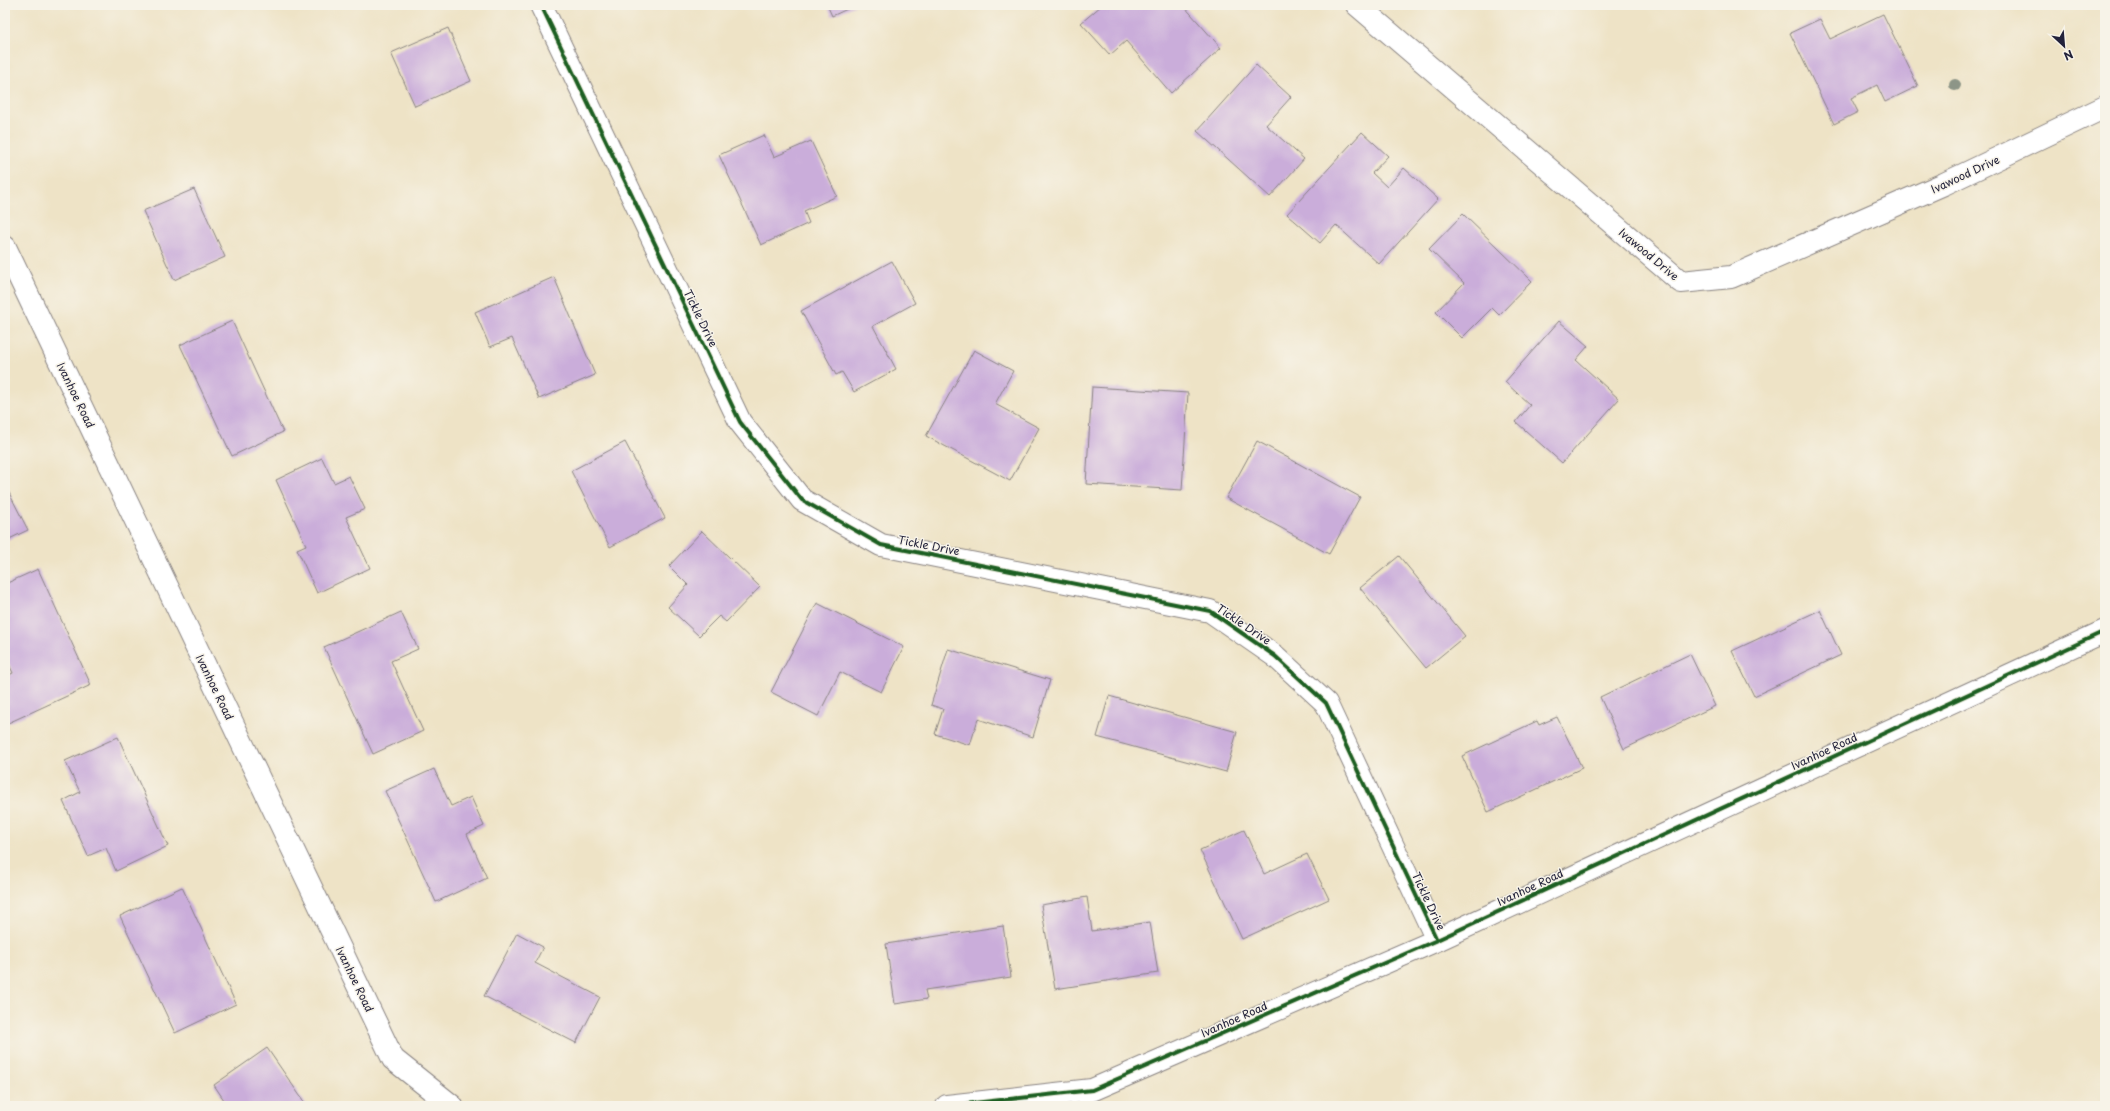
<svg xmlns="http://www.w3.org/2000/svg" width="2110" height="1111" viewBox="0 0 2110 1111" font-family="'Playpen Sans',sans-serif">
<style>
.building{fill:#caadda}
.lines{fill:none;stroke-linecap:round;stroke-linejoin:round}
.street-casing{stroke:#888280;stroke-width:24}
.street{stroke:#fff;stroke-width:22}
.cycleway-casing{stroke:#f7f3e8;stroke-width:6}
.cycleway{stroke:#1b5e20;stroke-width:4}
.tree{fill:#8d9587}
.labels{text-anchor:middle;dominant-baseline:central;stroke-width:3;stroke-linejoin:round;paint-order:stroke}
.street-label{font-size:11px;fill:#22223b;stroke:#f7f3e8}
</style>
<rect width="100%" height="100%" fill="#f7f3e8"/>
<filter id="ink" filterUnits="userSpaceOnUse"><feTurbulence type="fractalNoise" baseFrequency=".025" numOctaves="2"/><feDisplacementMap in="SourceGraphic" scale="8" xChannelSelector="R" yChannelSelector="G"/><feConvolveMatrix kernelMatrix="1 2 1 2 8 2 1 2 1" color-interpolation-filters="sRGB"/></filter>
<filter id="wash" filterUnits="userSpaceOnUse"><feTurbulence type="fractalNoise" baseFrequency=".012" numOctaves="4" result="noise"/><feDisplacementMap in="SourceGraphic" scale="16" xChannelSelector="R" yChannelSelector="G"/><feGaussianBlur stdDeviation="0.9" result="paint"/><feColorMatrix in="noise" values="0 0 0 0 0 0 0 0 0 0 0 0 0 0 0 0 0 1.4 0 .05"/><feComposite in="paint" operator="in"/></filter>
<g filter="url(#wash)">
<rect width="100%" height="100%" fill="#eee3c6"/>
<g id="blocks">
<path class="building" d="M827,5H856L832,16Z
M1102,5H1183L1221,48L1171,93L1126,41L1110,55L1081,23Z
M1883,14L1918,86L1885,102L1877,85L1851,98L1858,112L1834,124L1790,33L1820,19L1830,39Z
M448,28L471,81L415,106L391,53Z
M1256,65L1291,97L1266,125L1304,159L1270,197L1197,131Z
M1362,132L1388,156L1372,173L1387,187L1404,168L1438,199L1379,264L1336,225L1320,243L1287,214Z
M764,135L774,157L811,141L837,196L804,211L809,223L761,245L719,155Z
M194,189L225,257L174,280L143,211Z
M1463,214L1532,281L1499,315L1492,308L1462,338L1436,312L1464,283L1429,249Z
M892,261L915,303L873,326L896,369L854,392L842,372L836,375L801,311Z
M554,277L595,375L539,399L512,338L490,347L475,312Z
M232,321L283,432L232,456L180,345Z
M1559,321L1588,346L1576,360L1619,399L1562,463L1516,422L1530,405L1505,382Z
M974,350L1013,371L995,404L1039,428L1010,481L926,436Z
M1092,387L1188,393L1182,490L1086,484Z
M1257,441L1360,497L1329,554L1226,498Z
M625,442L665,518L610,547L571,471Z
M322,458L334,483L349,476L365,509L346,517L370,568L317,593L297,549L306,545L276,480Z
M5,485L28,530L5,541Z
M702,531L760,587L726,622L719,616L699,636L668,607L688,585L669,566Z
M1399,556L1465,636L1426,668L1360,588Z
M38,569L91,685L6,724L5,677L13,673L5,656V584Z
M817,603L904,647L881,692L840,672L818,716L771,692Z
M1820,610L1841,655L1754,696L1732,651Z
M401,612L418,649L391,661L423,731L373,754L324,647Z
M948,649L1050,680L1033,737L978,719L970,745L935,734L943,709L931,705Z
M1690,654L1715,706L1624,749L1600,697Z
M1109,696L1237,732L1226,772L1097,737Z
M1557,717L1582,768L1488,812L1462,756L1537,721L1539,725Z
M118,737L168,846L116,871L106,848L88,856L63,801L80,792L65,761Z
M434,769L451,806L471,797L484,826L467,834L487,878L436,902L385,791Z
M1244,830L1264,874L1307,854L1329,899L1242,939L1200,850Z
M182,887L236,1004L175,1033L120,916Z
M1087,897L1092,931L1150,922L1158,973L1055,989L1041,905Z
M1003,926L1011,977L925,990L927,999L895,1004L886,944Z
M517,933L543,947L535,963L600,997L576,1043L484,996Z
M267,1048L307,1106H228L214,1085Z"/>
</g>
</g>
<g filter="url(#ink)">
<use href="#blocks" fill-opacity="0" stroke="#888280" stroke-width="1"/>
<g class="lines">
<g class="street-casing">
<path id="street" d="M541,5L740,422L802,500L881,545L1210,611L1275,656L1326,703L1437,940
M1357,5L1681,282L1731,277L1944,184L2105,107
M5,247L393,1059L452,1106
M947,1106L1092,1090L1437,940L2105,631"/>
</g>
<use href="#street" class="street"/>
<g class="cycleway-casing">
<path id="cycleway" d="M541,5L740,422L802,500L881,545L1210,611L1275,656L1326,703L1437,940
M947,1106L1092,1090L1437,940L2105,631"/>
</g>
<use href="#cycleway" class="cycleway"/>
</g>
<circle class="tree" cx="1955" cy="85" r="6"/>
</g>
<g class="labels">
<g class="street-label">
<text transform="translate(1965 174) rotate(-25)">Ivawood Drive</text>
<text transform="translate(1649 254) rotate(40)">Ivawood Drive</text>
<text transform="translate(701 318) rotate(64)">Tickle Drive</text>
<text transform="translate(76 395) rotate(64)">Ivanhoe Road</text>
<text transform="translate(929 545) rotate(11)">Tickle Drive</text>
<text transform="translate(1244 624) rotate(34)">Tickle Drive</text>
<text transform="translate(215 687) rotate(64)">Ivanhoe Road</text>
<text transform="translate(1824 751) rotate(-25)">Ivanhoe Road</text>
<text transform="translate(1530 887) rotate(-25)">Ivanhoe Road</text>
<text transform="translate(1429 901) rotate(65)">Tickle Drive</text>
<text transform="translate(355 979) rotate(64)">Ivanhoe Road</text>
<text transform="translate(1234 1019) rotate(-24)">Ivanhoe Road</text>
</g>
</g>
<rect width="2110" height="1111" fill="none" stroke="#f7f3e8" stroke-width="20"/>
<g transform="translate(2064 46) rotate(154)" stroke="#f7f3e8" stroke-width="3" paint-order="stroke">
<path d="M0-3L7 15L0 10L-7 15Z" fill="#22223b"/>
<text y="-6" font-size="11" font-weight="bold" text-anchor="middle" fill="#22223b">N</text>
</g>
</svg>
